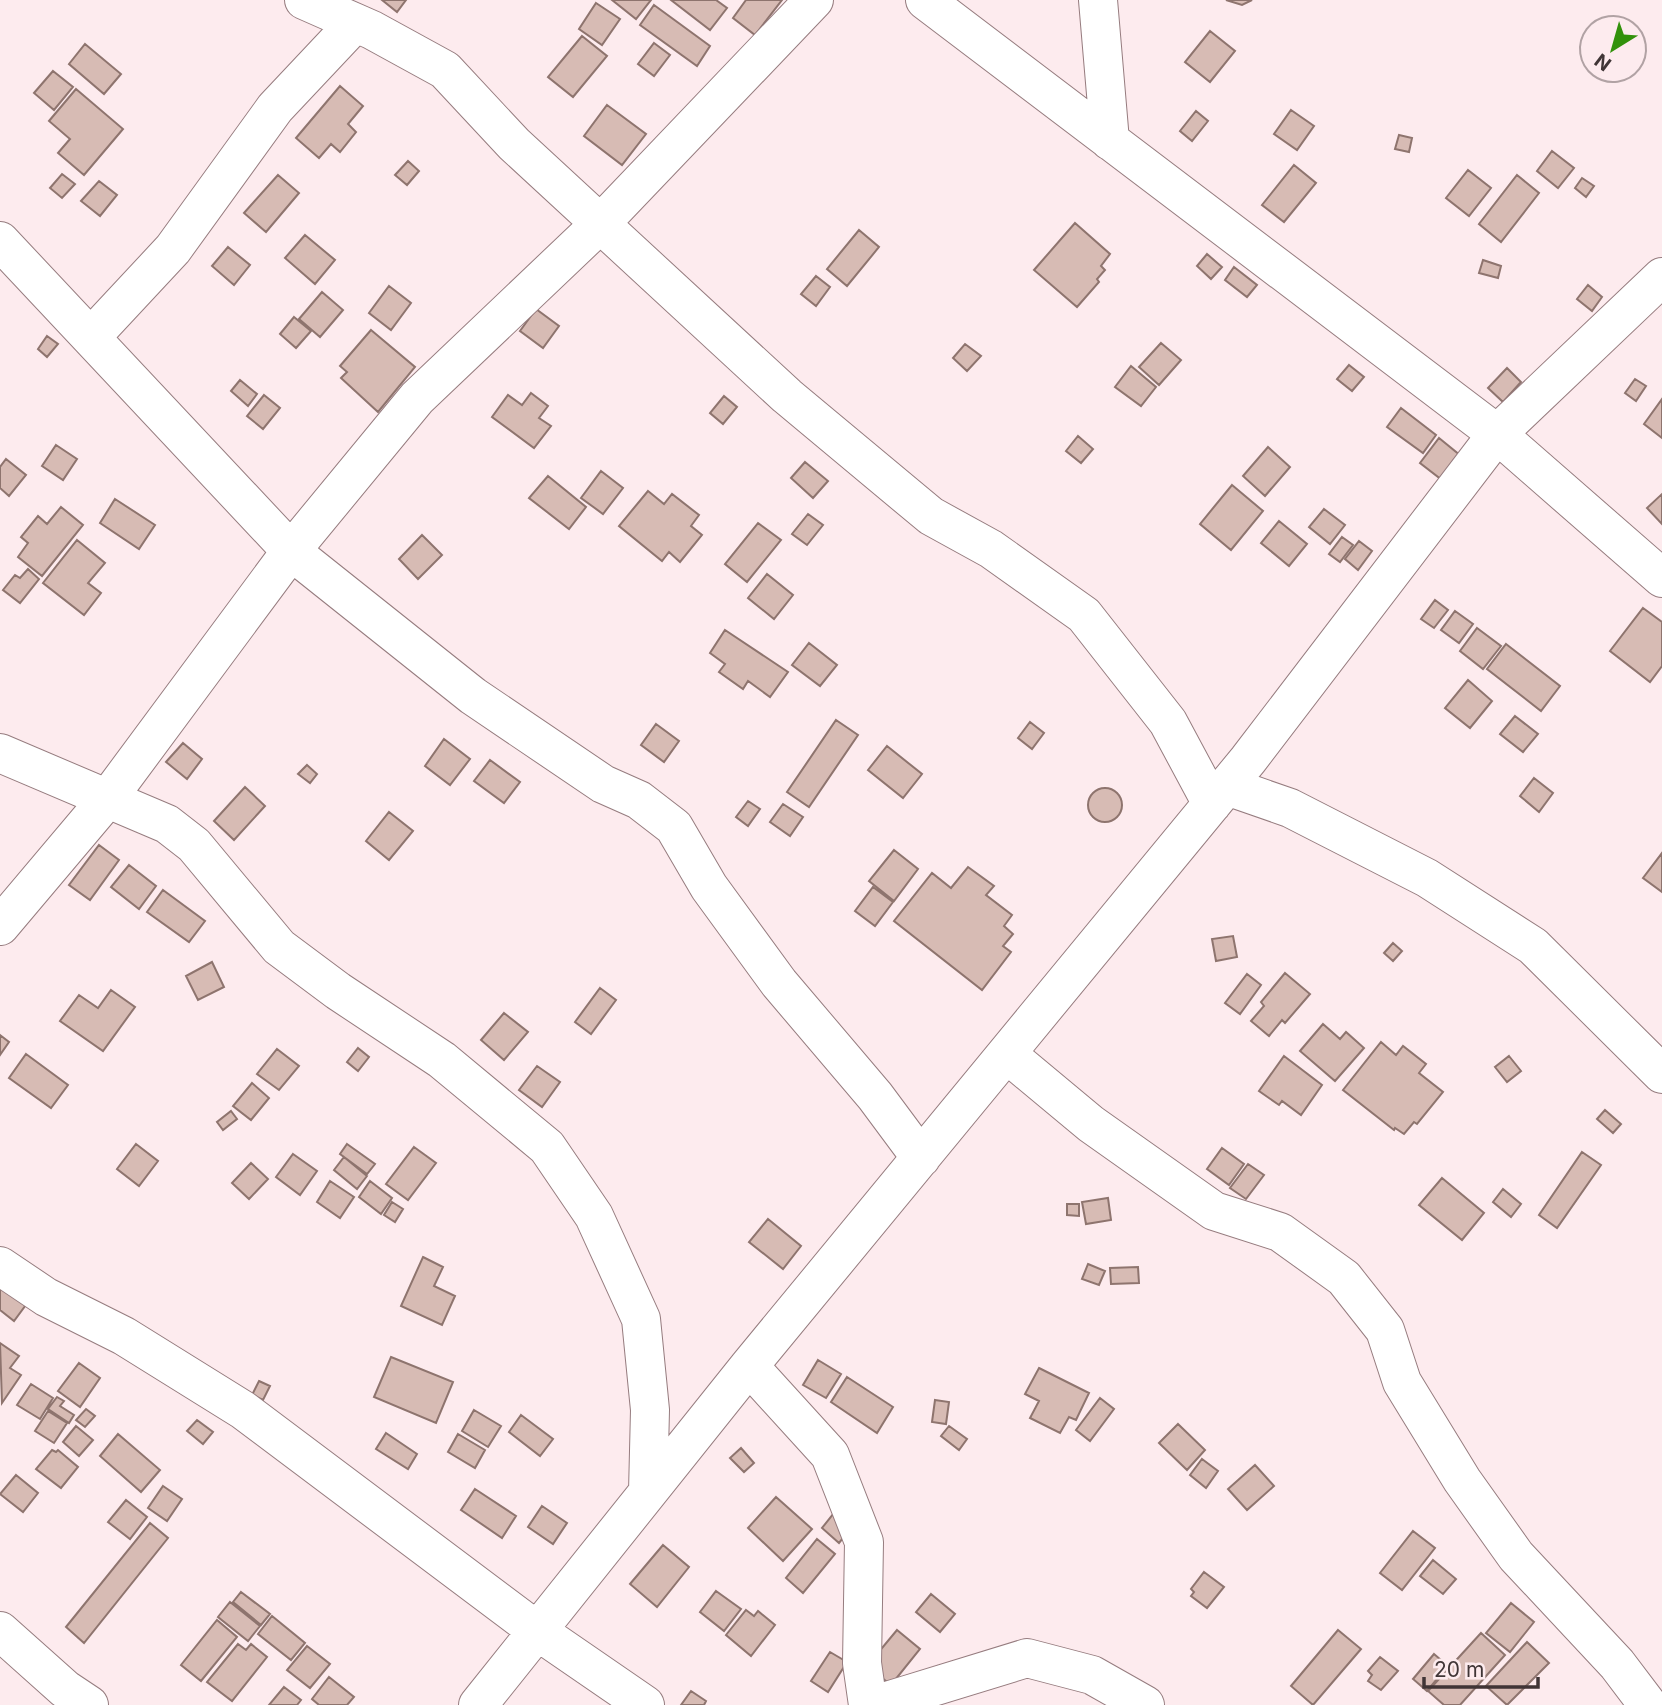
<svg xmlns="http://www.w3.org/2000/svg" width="1662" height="1705" viewBox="0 0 1662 1705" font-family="Inter,sans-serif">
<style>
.building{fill:#d7bbb4;stroke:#8e746e;stroke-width:2}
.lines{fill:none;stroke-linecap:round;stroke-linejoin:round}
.minor-casing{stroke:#967c7f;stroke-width:40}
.minor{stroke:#fff;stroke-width:38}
</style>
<rect width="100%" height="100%" fill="#fdebee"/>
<path class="building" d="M382,0H406L397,12Z
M612,0H651L636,19Z
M671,0H716L727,8L710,30Z
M746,0H782L755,35L733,18Z
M1226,0H1252L1242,5Z
M596,3L620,19L602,45L579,29Z
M654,5L710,46L697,66L640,25Z
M1210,31L1235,51L1210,82L1185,62Z
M582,36L607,56L573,97L548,77Z
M654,43L670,55L654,76L638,64Z
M85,44L121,74L104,94L69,64Z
M53,71L73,87L54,110L34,93Z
M340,86L363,106L348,124L356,132L340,152L331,144L319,158L296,138Z
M76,89L123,129L84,175L58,153L70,139L49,121Z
M607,105L646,134L622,165L584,136Z
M1291,110L1314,126L1297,150L1274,134Z
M1196,111L1208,121L1192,141L1180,131Z
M1399,135L1412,138L1409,152L1395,149Z
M1552,151L1574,168L1558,188L1537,171Z
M408,161L419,171L407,185L395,175Z
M1294,165L1316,183L1284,222L1262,205Z
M1468,170L1491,188L1469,216L1446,198Z
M62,174L75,184L62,198L50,188Z
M278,175L299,193L266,232L244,213Z
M1517,175L1539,193L1501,242L1479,224Z
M1582,178L1594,186L1586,197L1575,188Z
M99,181L117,195L100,216L81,201Z
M1075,223L1110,254L1101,266L1105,270L1097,279L1099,282L1077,307L1034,270Z
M859,230L879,247L847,286L827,269Z
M305,235L335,260L315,284L285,258Z
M228,247L250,265L234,285L212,266Z
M1207,254L1222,267L1211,279L1197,266Z
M1483,260L1501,266L1498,278L1479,273Z
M1234,267L1257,285L1247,297L1225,280Z
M816,276L830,287L816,306L801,294Z
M1588,285L1602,297L1592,311L1577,299Z
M389,286L411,303L391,330L369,313Z
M322,292L343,310L320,337L299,319Z
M536,309L559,326L543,348L520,331Z
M294,317L311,331L296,348L280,334Z
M371,330L415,367L378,412L341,378L347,372L340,366Z
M47,336L58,344L47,357L38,349Z
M1161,343L1181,360L1159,385L1139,367Z
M965,344L981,356L967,371L953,358Z
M1349,365L1364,377L1352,391L1337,379Z
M1131,366L1156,387L1141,406L1115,387Z
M1507,368L1521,382L1503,402L1488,388Z
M1635,379L1646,386L1636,401L1625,393Z
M240,380L257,394L248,406L231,391Z
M531,393L548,406L539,418L551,426L534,448L492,417L508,395L522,405Z
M264,395L280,408L263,429L247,416Z
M724,396L737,407L723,424L710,413Z
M1662,399V438L1644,424Z
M1401,408L1436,435L1423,453L1387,427Z
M1078,436L1093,449L1081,463L1066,451Z
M1439,438L1461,456L1442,480L1420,463Z
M56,445L77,459L63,480L42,466Z
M1268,447L1290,467L1265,496L1243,476Z
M6,459L26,475L9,496L0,488V467Z
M805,462L828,481L813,498L791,478Z
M601,471L623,488L603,514L581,498Z
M548,476L586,507L569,529L529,498Z
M1232,485L1263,511L1231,550L1200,524Z
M648,491L664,504L672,494L699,515L691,526L702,535L680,562L669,552L662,561L619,526Z
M1662,494V524L1647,508Z
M115,499L155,525L139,549L100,523Z
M61,507L83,525L42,576L18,557L28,543L21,537L38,516L47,524Z
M1324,509L1345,525L1330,544L1309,527Z
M808,514L823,525L807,545L792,534Z
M1279,521L1307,544L1289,566L1261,543Z
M758,523L781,540L747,582L725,564Z
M422,535L442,555L418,579L399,559Z
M1342,537L1353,545L1340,562L1329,554Z
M77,540L105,563L88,583L101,593L84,615L43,583Z
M1359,541L1372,551L1358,570L1345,559Z
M28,569L39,579L20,603L3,590L15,575L20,578Z
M767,574L793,595L774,619L748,598Z
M1435,600L1448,610L1434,628L1421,619Z
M1643,608L1662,622V666L1650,682L1610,651Z
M1455,611L1473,624L1459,643L1441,630Z
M1477,628L1501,646L1483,669L1460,651Z
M725,630L788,672L770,697L748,681L743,689L719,672L725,664L710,653Z
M809,643L837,665L820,686L792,665Z
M1506,644L1560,686L1541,711L1487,669Z
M1468,680L1492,701L1470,728L1445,708Z
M1515,716L1538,734L1523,752L1500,734Z
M836,720L858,735L809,807L787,792Z
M1030,722L1044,733L1032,749L1018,738Z
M656,724L679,741L664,762L641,745Z
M444,739L470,759L450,785L425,766Z
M183,743L202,759L187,779L166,762Z
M887,746L922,774L903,798L868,770Z
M490,760L520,782L504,803L474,781Z
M307,765L317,774L310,783L298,774Z
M1534,778L1553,793L1539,812L1520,796Z
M245,787L265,806L234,840L214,821Z
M1088 805a17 17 0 1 1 34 0a17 17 0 1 1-34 0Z
M748,801L760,809L748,826L736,817Z
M783,804L803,817L790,836L770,822Z
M389,812L413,831L389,860L366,841Z
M99,845L119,860L90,900L69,885Z
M894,850L918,869L894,901L869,881Z
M1662,853V892L1643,878Z
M129,865L156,886L139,909L111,887Z
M968,867L994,886L986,895L1012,915L1004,926L1013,934L1003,946L1011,952L982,990L894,921L932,873L951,888Z
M873,887L893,902L875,926L855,911Z
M163,890L205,921L189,942L147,912Z
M1233,936L1237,957L1216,961L1212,939Z
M1393,943L1402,951L1393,961L1384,953Z
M212,962L224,987L198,1000L186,976Z
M1285,973L1310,994L1285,1023L1282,1020L1269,1036L1251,1021L1264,1006L1261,1002Z
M1247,974L1261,985L1240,1014L1225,1003Z
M600,988L616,1000L591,1034L575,1022Z
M111,990L135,1007L103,1051L60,1021L79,995L98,1008Z
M504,1013L528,1032L504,1060L481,1040Z
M1323,1024L1340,1039L1346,1032L1364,1048L1335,1081L1300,1051Z
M0,1035L9,1042L0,1055Z
M1381,1042L1396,1055L1403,1046L1426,1064L1419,1073L1443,1092L1417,1124L1414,1122L1404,1134L1395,1128L1394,1130L1343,1090Z
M358,1048L369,1057L358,1071L347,1062Z
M277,1049L299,1066L279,1090L257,1074Z
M26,1054L68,1085L51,1108L9,1078Z
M1284,1056L1322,1085L1301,1115L1282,1101L1279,1105L1259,1091Z
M1509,1056L1521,1071L1507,1082L1495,1067Z
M537,1066L560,1082L542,1107L519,1090Z
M252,1083L269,1098L251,1120L233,1106Z
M1605,1110L1621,1124L1613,1133L1597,1119Z
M231,1111L237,1119L223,1130L217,1122Z
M136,1144L158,1161L139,1186L117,1169Z
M347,1144L375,1164L367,1174L340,1154Z
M414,1147L436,1163L408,1200L386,1184Z
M1222,1148L1244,1164L1229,1185L1207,1169Z
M1582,1152L1601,1165L1557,1228L1539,1215Z
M293,1154L317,1171L300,1195L276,1177Z
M344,1157L367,1176L357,1189L334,1170Z
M251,1163L268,1179L249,1199L232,1183Z
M1248,1164L1264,1175L1246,1199L1230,1188Z
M1442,1178L1484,1213L1462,1240L1419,1205Z
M330,1181L354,1197L340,1218L317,1202Z
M370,1181L392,1198L381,1214L359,1197Z
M1503,1189L1521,1204L1511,1217L1493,1202Z
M1108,1198L1111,1220L1086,1224L1082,1202Z
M392,1202L403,1209L395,1222L384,1215Z
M1067,1204H1079V1216L1067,1215Z
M768,1219L801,1246L783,1269L749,1242Z
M423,1257L443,1267L434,1286L455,1296L442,1325L401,1306Z
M1088,1264L1105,1271L1099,1285L1082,1279Z
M1138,1267L1139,1283L1111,1284L1110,1268Z
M0,1286L31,1298L14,1321L0,1310Z
M0,1343L19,1356L10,1368L21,1375L2,1403Z
M391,1357L453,1382L436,1423L374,1397Z
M818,1360L841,1374L826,1398L803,1385Z
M79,1363L100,1378L80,1407L58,1391Z
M1039,1368L1089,1393L1076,1420L1069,1417L1060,1433L1030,1418L1039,1401L1025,1394Z
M847,1377L893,1407L877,1433L831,1402Z
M259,1381L270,1386L263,1400L252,1395Z
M31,1384L53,1398L40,1419L17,1405Z
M57,1397L64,1401L60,1406L74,1415L69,1423L48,1409Z
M1100,1398L1114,1409L1090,1441L1076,1430Z
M935,1400L949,1402L946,1424L932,1422Z
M86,1409L95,1416L85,1427L76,1420Z
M474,1410L501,1426L488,1447L462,1431Z
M48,1411L67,1423L54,1443L35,1431Z
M521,1415L553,1439L540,1456L509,1432Z
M197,1420L213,1432L203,1444L187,1431Z
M1178,1424L1205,1450L1187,1470L1159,1443Z
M76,1426L93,1440L79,1456L63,1442Z
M949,1426L967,1439L959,1450L941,1436Z
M386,1433L417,1454L408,1469L376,1449Z
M118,1434L160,1470L141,1492L100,1456Z
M458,1434L485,1450L475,1468L448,1452Z
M741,1448L754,1463L744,1472L730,1458Z
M52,1450L56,1452L58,1450L78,1467L61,1488L36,1469Z
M1202,1459L1218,1471L1206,1488L1190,1475Z
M1255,1465L1274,1486L1247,1510L1228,1489Z
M16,1475L38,1493L23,1512L0,1494Z
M163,1486L182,1499L167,1521L148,1508Z
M475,1489L516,1516L502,1538L461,1510Z
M776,1497L812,1529L783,1561L748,1528Z
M126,1500L147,1517L130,1539L108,1522Z
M542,1506L567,1523L553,1544L528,1527Z
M834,1513L852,1527L839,1543L822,1528Z
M150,1523L168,1538L84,1643L66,1627Z
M1413,1531L1435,1548L1402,1590L1380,1573Z
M817,1539L835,1554L803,1593L786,1578Z
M663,1545L689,1567L657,1607L630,1584Z
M1433,1560L1456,1579L1443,1594L1420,1576Z
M1204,1572L1224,1587L1207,1608L1191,1596L1194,1592L1191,1589Z
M716,1591L741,1609L724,1631L700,1612Z
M241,1592L270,1614L261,1625L233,1602Z
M931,1594L955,1614L940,1632L916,1612Z
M230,1602L260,1626L248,1641L218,1617Z
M1511,1603L1534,1622L1510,1652L1486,1633Z
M746,1610L754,1616L758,1611L775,1625L751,1656L726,1635Z
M272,1616L305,1643L291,1660L258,1634Z
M217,1620L237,1637L201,1681L181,1665Z
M897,1630L920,1649L891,1685L867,1666Z
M1338,1630L1361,1649L1313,1705L1291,1686Z
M1481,1633L1505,1655L1460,1705H1444L1428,1691Z
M1527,1642L1549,1663L1507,1705L1486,1686Z
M238,1644L246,1650L251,1644L267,1657L232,1701L207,1682Z
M307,1646L330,1664L310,1688L287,1670Z
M830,1652L847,1662L828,1692L811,1681Z
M1434,1654L1448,1666L1427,1691L1413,1679Z
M1380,1657L1398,1671L1381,1690L1368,1681L1372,1675L1368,1671Z
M329,1677L354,1697L347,1705H319L312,1699Z
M284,1687L301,1700L297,1705H269Z
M691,1691L706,1701L704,1705H681Z"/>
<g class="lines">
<g class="minor-casing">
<path id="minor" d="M304,0L372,30L445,70L514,144L787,396L931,516L991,549L1084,615L1168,722L1212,804
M925,0L1497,434L1662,578
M1098,0L1110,141
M0,241L291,551L473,696L603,784L639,800L674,827L709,887L779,983L875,1096L921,1158
M91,337L173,249L275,108L355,23
M0,753L167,824L194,845L279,947L338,991L442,1060L547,1147L594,1216L641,1319L650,1410L648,1492
M1227,786L1290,808L1427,878L1533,946L1662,1074
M0,926L108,798L291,551L417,398L602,222L814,0
M1007,1054L1091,1124L1214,1211L1280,1232L1344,1278L1385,1330L1402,1382L1462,1480L1516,1556L1617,1664L1648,1705
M0,1266L46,1297L124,1336L243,1410L536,1630L645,1705
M749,1366L830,1455L864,1542L862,1663L868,1705
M0,1631L65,1689L89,1705
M478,1705L749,1366L1248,760L1497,434L1662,277
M874,1705L1027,1658L1092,1675L1145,1705"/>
</g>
<use href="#minor" class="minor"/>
</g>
<g transform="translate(1613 49) rotate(217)"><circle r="33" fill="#fdebee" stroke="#b1a2a4" stroke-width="2"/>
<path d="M0-5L12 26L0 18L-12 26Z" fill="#32910b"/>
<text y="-10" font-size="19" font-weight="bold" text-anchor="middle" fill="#403536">N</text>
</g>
<path d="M1424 1677v10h114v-10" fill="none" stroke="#403536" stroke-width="3.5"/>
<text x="1434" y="1677" font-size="21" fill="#403536" stroke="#fdebee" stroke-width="5" paint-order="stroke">20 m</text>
</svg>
